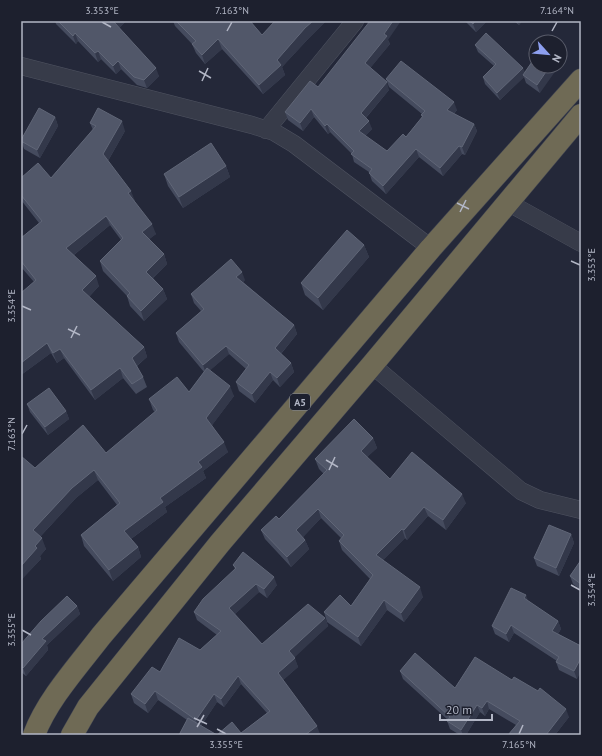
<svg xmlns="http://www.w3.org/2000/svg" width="602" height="756" viewBox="0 0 602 756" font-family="'PT Sans',sans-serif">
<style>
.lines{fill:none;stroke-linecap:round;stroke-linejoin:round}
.minor-casing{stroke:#4f5361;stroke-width:18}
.highway-casing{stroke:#3f4351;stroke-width:23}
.minor{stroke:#373b49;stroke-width:17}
.highway{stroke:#6f6a55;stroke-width:22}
.wall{fill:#454b5e;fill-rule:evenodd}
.shaded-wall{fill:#33384a}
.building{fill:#515769;stroke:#606677}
.ticks{fill:none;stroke:#b2b6c5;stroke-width:1.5}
.labels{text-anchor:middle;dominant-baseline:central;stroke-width:4;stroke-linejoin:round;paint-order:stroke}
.shield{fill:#1d202e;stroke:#858998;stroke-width:1}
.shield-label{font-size:10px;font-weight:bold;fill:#b2b6c5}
.neatline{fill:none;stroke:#b2b6c5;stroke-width:1.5}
.ticks-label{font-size:10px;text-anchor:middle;fill:#b2b6c5}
</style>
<rect width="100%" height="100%" fill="#242839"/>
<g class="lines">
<g class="minor-casing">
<path id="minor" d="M21,66L252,125L274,132L294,144L431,248
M266,130L355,21
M507,202L581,243
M372,365L521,491L540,500L581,510"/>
</g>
<g class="highway-casing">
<path id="highway" d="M34,735C47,700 78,666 101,636L431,248L581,80
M72,735L88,707L220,543L372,365L581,115"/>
</g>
<use href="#minor" class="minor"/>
<use href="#highway" class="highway"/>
</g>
<path class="wall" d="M55,21H126L119,28L159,76L147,88L137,85L121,69L116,74L101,59L98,62L78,41L76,44L56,24Z
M173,21H250L262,35L275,21H326L309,38L282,67L285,75L263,94L222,49L205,64L196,53L192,44L175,26Z
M465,21H487L476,32Z
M514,21H522L519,25Z
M388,40L390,44L370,68L389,90L366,118L372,129L365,136L387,151L406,137L422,117L421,115L422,114L389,87L386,79L457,110L454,114L474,124L477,131L465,155L462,154L443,176L419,157L386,194L372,181L369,172L354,162L352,154L330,132L328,134L314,117L303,131L288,120L285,112L318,87Z
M475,45L525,72L536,56L540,93L526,83L524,77L500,100L485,84L483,77L494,66L478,52Z
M55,117L58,126L40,158L24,149L21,140Z
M90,123L125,131L108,161L135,201H134L156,234L149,239L164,254L167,264L153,278L163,289L167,299L144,321L130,306L127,296L103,271L100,261L121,240L110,225L74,255L99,286L89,297L144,347L147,357L137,366L143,377L147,387L136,394L123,378L95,400L64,358L57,363L51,353L21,375V293L34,282L21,267V238L39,223L21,200V178H51L93,130Z
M226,166L230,177L183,208L168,186L164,174Z
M364,245L369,257L323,310L305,295L301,283Z
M245,280L243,282L294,325L297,334L281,354L291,363L294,372L280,387L273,380L255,403L239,391L236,382L246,369L229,354L210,370L234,396L212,425L228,452L203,471L206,478L165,507L167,512L131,539L138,547L141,557L113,581L84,546L81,535L117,505L98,480L76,498L40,537L46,549L40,556L41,559L21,580L35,468L106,453L155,412L153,410L149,399L189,392L204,372L179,342L176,333L201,311L194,303L191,294Z
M27,404L66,411L69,419L48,435L30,412Z
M373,438L377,448L367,457L390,479L466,503L446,530L428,516L407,540L405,538L383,560L423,597L404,622L387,610L361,646L327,622L324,612L351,606L370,579L342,550L339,541L341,538L321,518L303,537L305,540L309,549L291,567L265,539L261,530L279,519L324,474L319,469L315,459Z
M571,534L574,543L559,576L537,566L534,558Z
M581,560V590L573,584L570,576Z
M233,565L277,585L267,598L259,592L235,614L262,644L325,618L328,626L294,657L298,667L283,680L320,734L319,735H179L187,720L158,700L148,713L134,703L131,694L160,672L200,650L217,635L197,620L194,612L235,569ZM241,684L267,713L241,733L217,735L201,726L217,702L224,707Z
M528,601L558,621L561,629L558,634L581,646L577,679L559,670L556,662L557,661L514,633L509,642L495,634L492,626Z
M77,606L80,614L47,645L48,650L26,676L21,672V644Z
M400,671L455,688L569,717L555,735H508L516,725L489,709L485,716L480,712L466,735H460L450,729L447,721L448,720L403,679Z"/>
<path class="shaded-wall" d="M115,21H126L117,30L114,22Z
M313,21H326L309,38L282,67L285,75L263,94L259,85L277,60L305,28Z
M393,21H401L388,40L390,44L368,71L365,63Z
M475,21H487L476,32L473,24Z
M517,21H522L519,25Z
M75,33L78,41L76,44L73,36Z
M218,39L222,49L205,64L202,55Z
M98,51L101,59L98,62L95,53Z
M118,61L121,69L116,74L113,66Z
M550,66H559L540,93L537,85Z
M156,68L159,76L147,88L144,80Z
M523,68L526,74L523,75L524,77L500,100L497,93Z
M387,82L389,90L363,121L361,113Z
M454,102L457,110L450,118L447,110Z
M311,109L314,117L303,131L300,123Z
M55,117L58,126L40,158L37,150Z
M122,121L125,131L106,164L103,154Z
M369,121L372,129L362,139L359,131Z
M327,124L330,132L328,134L325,126Z
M474,124L477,131L465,155L462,147Z
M459,146L462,154L443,176L440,168Z
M416,149L419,157L386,194L383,186Z
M226,166L230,177L183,208L179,197Z
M131,191L135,201L132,203L128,193Z
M106,216L110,225L70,258L66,248Z
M152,224L156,234L146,242L142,232Z
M364,245L369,257L323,310L318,298Z
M164,254L167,264L149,281L146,272Z
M242,272L245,280L239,285L236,277Z
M96,276L99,286L86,300L82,290Z
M163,289L167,299L144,321L141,311Z
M294,325L297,334L278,357L275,348Z
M47,343L51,353L21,375V363Z
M226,346L229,354L206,374L203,365Z
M144,347L147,357L135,367L132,358Z
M60,349L64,358L57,363L53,353Z
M291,363L294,372L280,387L277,378Z
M120,368L123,378L95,400L91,390Z
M270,372L273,380L255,403L252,394Z
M230,386L234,396L210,428L206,418Z
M66,411L69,419L48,435L45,427Z
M373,438L377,448L364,460L361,451Z
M224,442L228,452L203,471L206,478L165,507L167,512L128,541L124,531L198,462Z
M94,470L98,480L76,498L37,540L33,530L72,488Z
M462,494L466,503L446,530L443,520Z
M424,507L428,516L407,540L404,530Z
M318,509L321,518L300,540L296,530Z
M402,529L405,538L379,564L376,555Z
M571,534L574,543L559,576L556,568Z
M42,538L46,549L40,556L41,559L21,580V566L35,546Z
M305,540L309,549L291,567L287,557Z
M138,547L141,557L113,581L109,570Z
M274,577L277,585L267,598L264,589Z
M256,584L259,592L233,616L229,608Z
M420,587L423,597L404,622L401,613Z
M526,595L529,603L524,598Z
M384,600L387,610L361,646L358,637Z
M77,606L80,614L47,645L48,650L26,676L23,668L42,639Z
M325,618L328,626L292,660L289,651Z
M558,621L561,629L555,639L552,631Z
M511,625L514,633L509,642L506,634Z
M295,658L298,667L281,682L278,673Z
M581,658V672L577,679L574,671Z
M238,676L241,684L224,707L221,699Z
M155,691L158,700L148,713L145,704Z
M214,694L217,702L199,729L196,720Z
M487,701L489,709L485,716L482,708Z
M477,705L480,712L466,735H463L461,730Z
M566,709L569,717L555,735H546Z
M317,726L320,734L319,735H305Z"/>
<path class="building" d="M58,21H115L114,22L156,68L144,80L134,77L118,61L113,66L98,51L95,53L75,33L73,36Z
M176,21H250L262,35L275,21H313L305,28L277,60L281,65L259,85L218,39L202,55L192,44L196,41Z
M370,21H393L384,34L387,36L365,63L387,82L361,113L369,121L359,131L387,151L403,134L406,137L423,116L421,115L425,111L386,79L401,61L454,102L447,110L474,124L462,147L459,146L440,168L416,149L383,186L369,173L372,169L351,154L354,151L327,124L325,126L311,109L300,123L285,112L310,81L318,87Z
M470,21H475L473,24Z
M486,33L523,68L497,93L483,77L496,64L475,45Z
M536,56V66H550L537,85L523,75Z
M39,108L55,117L37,150L21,141V140Z
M98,108L122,121L103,154L131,191L128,193L152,224L142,232L164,254L146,272L163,289L141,311L127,296L130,293L100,261L123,238L106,216L66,248L96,276L82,290L144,347L132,358L143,377L132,384L120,368L91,390L60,349L53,353L47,343L21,363V293L36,280L21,261V238L42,221L21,195V178L38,163L51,178L96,126L90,123Z
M211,143L226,166L179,197L164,174Z
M347,230L364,245L318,298L301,283Z
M231,259L242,272L236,277L294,325L275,348L291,363L277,378L270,372L252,394L236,382L249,365L226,346L203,365L176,333L204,309L191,294Z
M207,368L230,386L206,418L224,442L198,462L202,467L160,498L163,502L124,531L138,547L109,570L81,535L120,503L94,470L72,488L33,530L42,538L35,546L37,548L21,566V456L35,468L83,425L106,453L157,410L149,399L177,377L189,392Z
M49,388L66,411L45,427L27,404Z
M354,419L373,438L361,451L390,479L412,452L462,494L443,520L424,507L404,530L402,529L376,555L420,587L401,613L384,600L358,637L324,612L340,595L351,606L373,575L339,541L344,535L318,509L296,530L305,540L287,557L261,530L276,516L279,519L327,470L315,459Z
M549,525L571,534L556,568L534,558Z
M243,552L274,577L264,589L256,584L229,608L262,644L308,604L325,618L289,651L295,658L278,673L317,726L305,735H179L188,718L217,735L232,722L241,733L270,711L238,676L221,699L214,694L196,720L155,691L145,704L131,694L152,667L160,672L179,638L200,650L221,631L194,612L203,599L236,568L233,565Z
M581,560V584L570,576Z
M511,588L526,595L524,598L558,621L552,631L581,646V658L574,671L556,662L559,657L511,625L506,634L492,626Z
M67,596L77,606L42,639L46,641L23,668L21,666V644L41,621Z
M415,653L455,688L475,657L512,680L514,677L538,691L540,688L566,709L546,735H508L520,721L487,701L482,708L477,705L461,730L447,721L450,717L400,671Z"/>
<path class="ticks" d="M102,22L111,27M227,31L232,22M552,31L557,22M199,71L211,78M202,81L208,68M457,203L469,209M460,212L466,200M571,261L580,265M22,306L31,310M68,329L80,335M71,338L77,326M22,434L27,425M326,460L338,467M329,470L335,457M571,585L580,590M22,630L31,635M194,718L207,724M197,727L204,715M217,729L226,734M519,734L523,725"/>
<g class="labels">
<rect class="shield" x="290" y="394" width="20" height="16" rx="3"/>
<g class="shield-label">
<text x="300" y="402">A5</text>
</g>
</g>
<rect width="602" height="756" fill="none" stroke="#1d202e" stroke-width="44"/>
<g transform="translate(548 54) rotate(117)"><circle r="19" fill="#1d202e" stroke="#595c6a"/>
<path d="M0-3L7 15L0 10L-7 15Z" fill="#8d9fef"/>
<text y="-6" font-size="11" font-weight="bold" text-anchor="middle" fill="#b2b6c5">N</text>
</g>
<path d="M440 714v6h52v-6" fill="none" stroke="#b2b6c5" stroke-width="2"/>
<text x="446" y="714" font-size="12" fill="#b2b6c5" stroke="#1d202e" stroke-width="3" paint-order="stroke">20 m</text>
<rect x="22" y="22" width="558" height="712" class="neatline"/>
<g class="ticks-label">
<text x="102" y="14">3.353°E</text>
<text x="232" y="14">7.163°N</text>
<text x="557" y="14">7.164°N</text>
<text transform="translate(591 265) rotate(-90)" y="4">3.353°E</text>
<text transform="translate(11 306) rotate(-90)" y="4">3.354°E</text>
<text transform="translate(11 434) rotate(-90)" y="4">7.163°N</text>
<text transform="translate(591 590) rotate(-90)" y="4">3.354°E</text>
<text transform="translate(11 630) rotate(-90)" y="4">3.355°E</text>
<text x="226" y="748">3.355°E</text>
<text x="519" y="748">7.165°N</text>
</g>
</svg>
